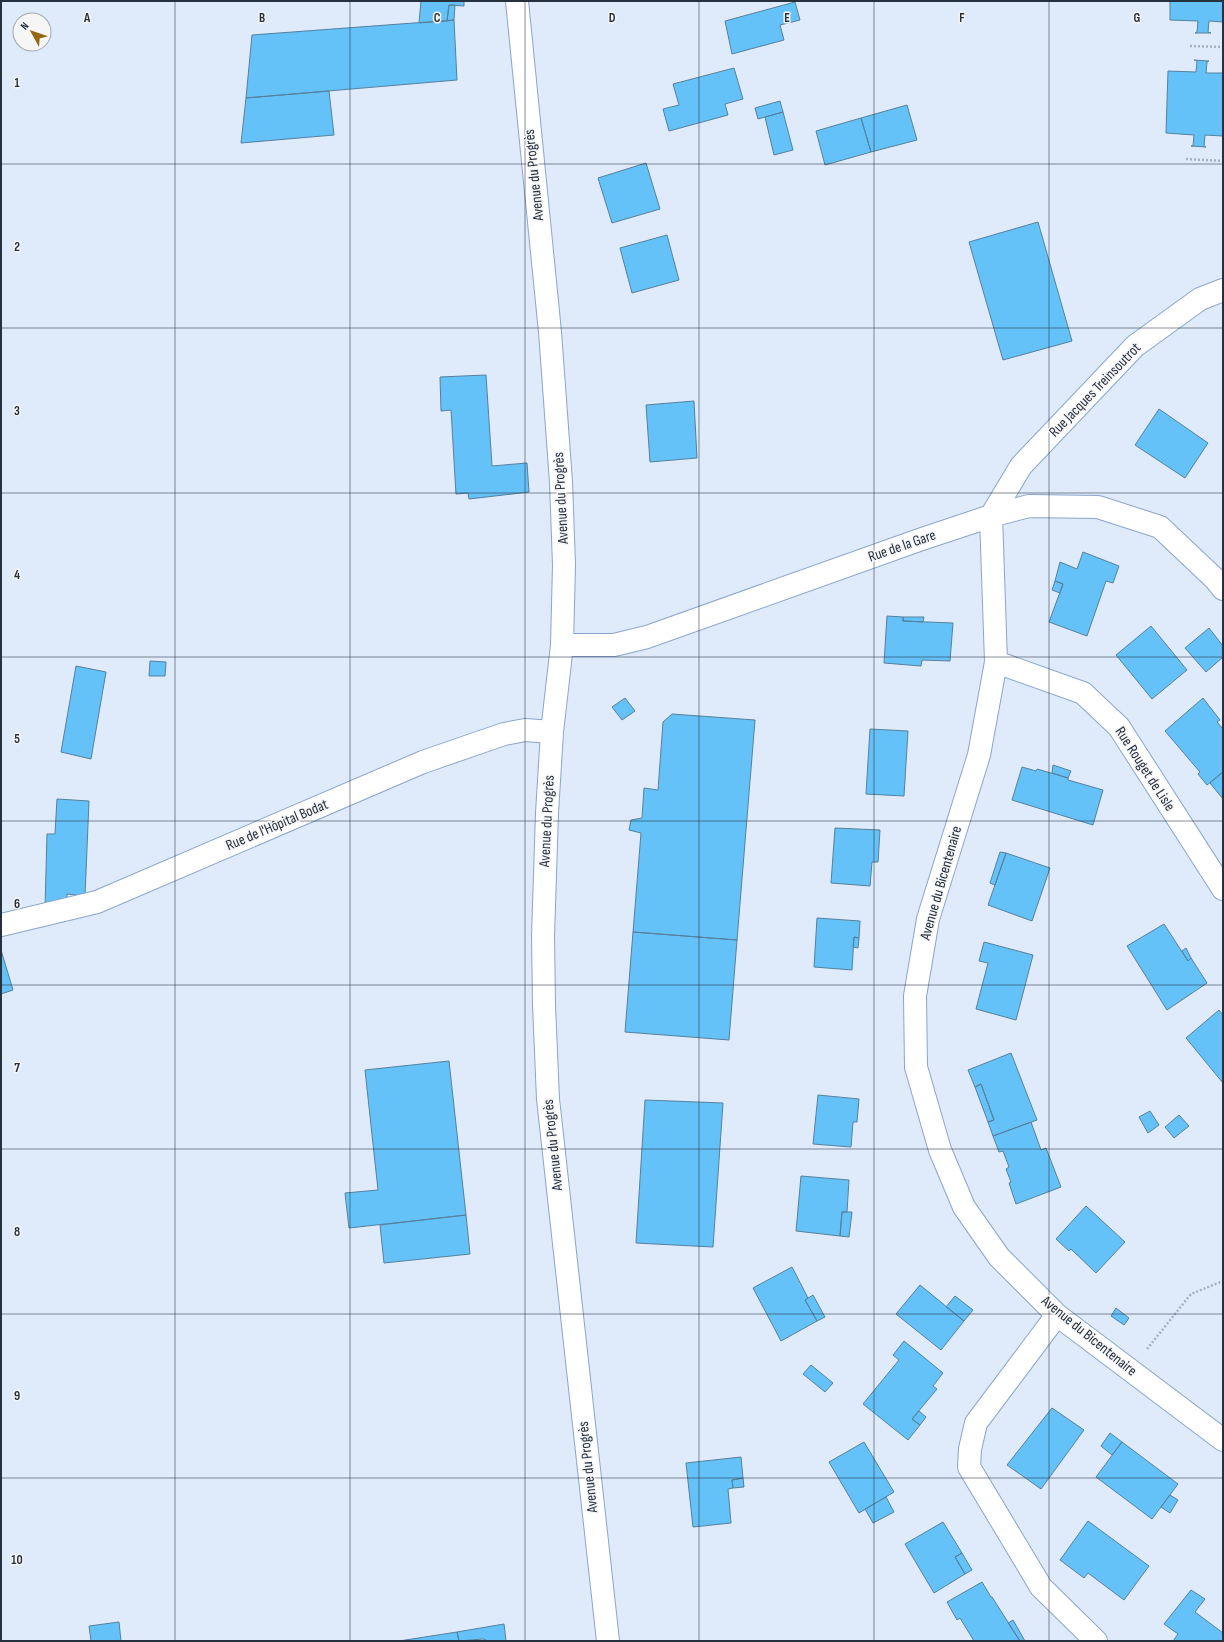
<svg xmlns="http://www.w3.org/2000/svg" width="1224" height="1642" viewBox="0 0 1224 1642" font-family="'Sofia Sans Condensed',sans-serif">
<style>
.building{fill:#64c2f8;stroke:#55819c}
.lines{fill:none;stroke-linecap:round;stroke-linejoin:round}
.minor-casing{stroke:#8aa6cc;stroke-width:24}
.path{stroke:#a5b0c0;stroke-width:2.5;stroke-dasharray:2 2;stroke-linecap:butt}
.minor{stroke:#fff;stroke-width:22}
.grid{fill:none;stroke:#263140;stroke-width:1;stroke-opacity:0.55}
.labels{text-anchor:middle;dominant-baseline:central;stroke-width:3;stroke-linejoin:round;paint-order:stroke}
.street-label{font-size:15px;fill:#263140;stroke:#f6f6f6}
.grid-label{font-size:13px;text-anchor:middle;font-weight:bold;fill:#263140;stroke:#f6f6f6;stroke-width:3;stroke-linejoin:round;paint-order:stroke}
</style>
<rect width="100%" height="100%" fill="#dfeafb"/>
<path class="building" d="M421,1H464V6L449,5L447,21L419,23Z
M1170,1H1223V22L1209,21L1208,32L1211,33H1195L1197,32L1198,21L1170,20Z
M795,2L800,20L780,25L784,40L732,54L725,21Z
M449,5H455L454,20L447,21Z
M454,20L457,80L246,98L252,35Z
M1194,60L1209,61L1207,62L1206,73H1223V136L1205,135L1204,146L1206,147L1191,146H1193L1194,135L1166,133L1168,71L1196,72L1197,61Z
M734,68L743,99L725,104L728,115L669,131L663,109L679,105L673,84Z
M329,91L334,135L241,143L246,98Z
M780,101L783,112L758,119L755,108Z
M907,105L917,140L871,152L861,118Z
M783,112L793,150L774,155L765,117Z
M861,118L871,152L825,165L816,131Z
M646,163L660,209L612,223L598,178Z
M1038,222L1072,341L1003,360L969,242Z
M667,235L679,280L632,293L620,248Z
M486,375L492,466L527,463L529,492L469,499L468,493L456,494L451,410L441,411L440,377Z
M694,401L697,458L650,462L646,405Z
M1159,409L1208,443L1185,478L1135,445Z
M1083,552L1119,566L1113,583L1106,581L1087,636L1049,622L1063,584L1055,581L1060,562L1077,569Z
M1055,581L1063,584L1060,593L1052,590Z
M887,616L903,617V621L953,623L950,661L922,660L921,666L884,663Z
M903,617H924L923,622L903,621Z
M1151,626L1187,670L1152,699L1116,655Z
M1209,628L1223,646V657L1206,672L1185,648Z
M150,661L166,662L165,676H149Z
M76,666L106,672L91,759L61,752Z
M625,698L635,711L622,720L612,707Z
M1203,698L1220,720L1217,722L1223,729V772L1207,785L1198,774L1200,772L1165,731Z
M672,714L755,720L737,940L633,932L641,833L629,830L631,820L642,818L644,788L658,790L663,722Z
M870,729L908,731L904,796L866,794Z
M1053,765L1071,771L1068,778L1052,773Z
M1022,767L1036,771L1037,769L1068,778V780L1103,790L1093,825L1012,800Z
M1223,772V799L1210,783Z
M57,799L89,801L85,896L67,894V902L45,907L47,834H55Z
M835,828L880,830L878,862H872L870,886L831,883Z
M1000,852L1006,853L995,885L990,883Z
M1006,853L1050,868L1032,921L988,905Z
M817,918L860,921L859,938L854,937L852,970L814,967Z
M1164,924L1188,961L1191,958L1207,983L1167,1010L1127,946Z
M633,932L737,940L729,1040L625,1032Z
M854,937L859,938L858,948L853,947Z
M984,942L1033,955L1016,1020L976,1009L988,963L979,961Z
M1186,948L1191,958L1188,961L1182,951Z
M1,950L13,990L1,994Z
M1219,1010L1223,1015V1083L1186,1038Z
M1011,1053L1037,1120L993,1136L988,1122L994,1120L981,1084L975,1087L968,1070Z
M449,1061L466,1215L349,1228L345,1193L378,1190L365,1070Z
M981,1084L994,1120L988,1122L975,1087Z
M818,1095L859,1099L857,1122H853L851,1147L813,1144Z
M645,1100L723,1103L713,1247L636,1243Z
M1150,1111L1159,1125L1148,1133L1139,1117Z
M1179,1115L1189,1126L1174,1138L1165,1127Z
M1031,1122L1041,1150L1046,1148L1061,1187L1016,1204L1009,1183L1011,1182L1006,1169L1009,1167L1003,1151L999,1152L993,1136Z
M801,1176L849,1180L847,1212H842L840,1236L796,1231Z
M1086,1206L1125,1242L1096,1273L1071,1249L1069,1251L1056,1239Z
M842,1212H852L849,1237L840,1236Z
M466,1215L470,1254L384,1263L380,1225Z
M792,1267L808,1298L805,1300L817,1321L781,1341L753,1288Z
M920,1285L964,1321L941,1350L896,1314Z
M813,1295L825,1317L817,1321L805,1300Z
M955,1296L973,1310L964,1321L946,1307Z
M1116,1308L1129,1318L1124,1325L1111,1316Z
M904,1341L943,1373L933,1386L937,1389L912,1419L920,1425L908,1440L863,1404L899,1360L893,1355Z
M811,1365L833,1383L825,1392L803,1374Z
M1052,1408L1084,1430L1041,1489L1007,1465Z
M919,1411L926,1417L920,1425L912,1419Z
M1110,1433L1122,1442L1112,1455L1101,1446Z
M864,1442L894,1492L859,1513L829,1462Z
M1122,1442L1178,1484L1152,1519L1096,1477Z
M741,1457L743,1478L732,1480L733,1488L728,1489L731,1523L693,1527L686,1463Z
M743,1478L744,1487L733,1488L732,1480Z
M1170,1495L1178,1500L1170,1513L1161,1507Z
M886,1497L894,1512L873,1523L865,1509Z
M1088,1521L1149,1566L1124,1600L1088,1573L1084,1578L1060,1560Z
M943,1522L962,1553L955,1557L965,1574L934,1593L905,1544Z
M962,1553L972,1570L965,1574L955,1557Z
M982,1582L991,1597H992L1020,1641H974L960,1618L957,1620L947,1602Z
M1191,1590L1205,1599L1195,1612L1223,1633V1641H1173L1178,1634L1164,1624Z
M1013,1620L1025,1641H1020L1008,1623Z
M119,1622L121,1641H91L89,1626Z
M504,1624L506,1641H488L483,1639L459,1641L457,1632Z
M457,1632L459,1641H399Z"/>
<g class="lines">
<g class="minor-casing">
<path id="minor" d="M517,1L550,332L561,482L564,565L562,645L552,732L547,813L543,936L544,1005L548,1099L608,1641
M1223,290L1200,299L1135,346L1021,466L991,516L996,662L979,755L928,919L915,996L916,1067L940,1150L964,1207L999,1257L1057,1315L1223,1440
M562,645H614L647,637L922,539L991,516L1029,506L1098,507L1160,527L1215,579L1223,589
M996,662L1083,693L1119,727L1223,889
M1,925L97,902L423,762L504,734L525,730L552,732
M1057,1315L976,1423L970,1449L969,1467L1041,1587L1096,1641"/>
</g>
<path class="path" d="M1190,46L1223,47
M1186,159L1223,161
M1147,1349L1191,1294L1223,1281"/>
<use href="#minor" class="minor"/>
</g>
<path class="grid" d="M175,1V1641M350,1V1641M525,1V1641M699,1V1641M874,1V1641M1049,1V1641M1,164H1223M1,328H1223M1,493H1223M1,657H1223M1,821H1223M1,985H1223M1,1149H1223M1,1314H1223M1,1478H1223"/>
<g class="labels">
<g class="street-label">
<text transform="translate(534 175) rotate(-96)">Avenue du Progrès</text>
<text transform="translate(1095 390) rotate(-46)">Rue Jacques Treinsoutrot</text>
<text transform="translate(561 498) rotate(-93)">Avenue du Progrès</text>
<text transform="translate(902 546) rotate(-19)">Rue de la Gare</text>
<text transform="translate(1145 769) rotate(57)">Rue Rouget de Lisle</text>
<text transform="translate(547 821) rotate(-87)">Avenue du Progrès</text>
<text transform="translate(277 825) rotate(-23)">Rue de l'Hôpital Bodat</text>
<text transform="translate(941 883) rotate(-74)">Avenue du Bicentenaire</text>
<text transform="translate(553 1145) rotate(-96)">Avenue du Progrès</text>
<text transform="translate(1089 1336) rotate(39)">Avenue du Bicentenaire</text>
<text transform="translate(588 1467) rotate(-96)">Avenue du Progrès</text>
</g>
</g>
<g class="grid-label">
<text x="87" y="22">A</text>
<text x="262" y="22">B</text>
<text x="437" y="22">C</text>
<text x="612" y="22">D</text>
<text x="787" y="22">E</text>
<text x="962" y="22">F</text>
<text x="1137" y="22">G</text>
<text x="17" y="87">1</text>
<text x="17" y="251">2</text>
<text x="17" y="415">3</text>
<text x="17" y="579">4</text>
<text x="17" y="743">5</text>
<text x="17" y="908">6</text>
<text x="17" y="1072">7</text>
<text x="17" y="1236">8</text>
<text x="17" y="1400">9</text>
<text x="17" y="1564">10</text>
</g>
<rect width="1224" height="1642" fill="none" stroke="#263140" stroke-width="4"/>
<g transform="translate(32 32) rotate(310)"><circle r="19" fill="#f6f6f6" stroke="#a3a7ad"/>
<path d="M0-3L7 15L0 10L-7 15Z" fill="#956715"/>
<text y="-6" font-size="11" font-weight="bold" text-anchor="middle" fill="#263140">N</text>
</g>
</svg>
